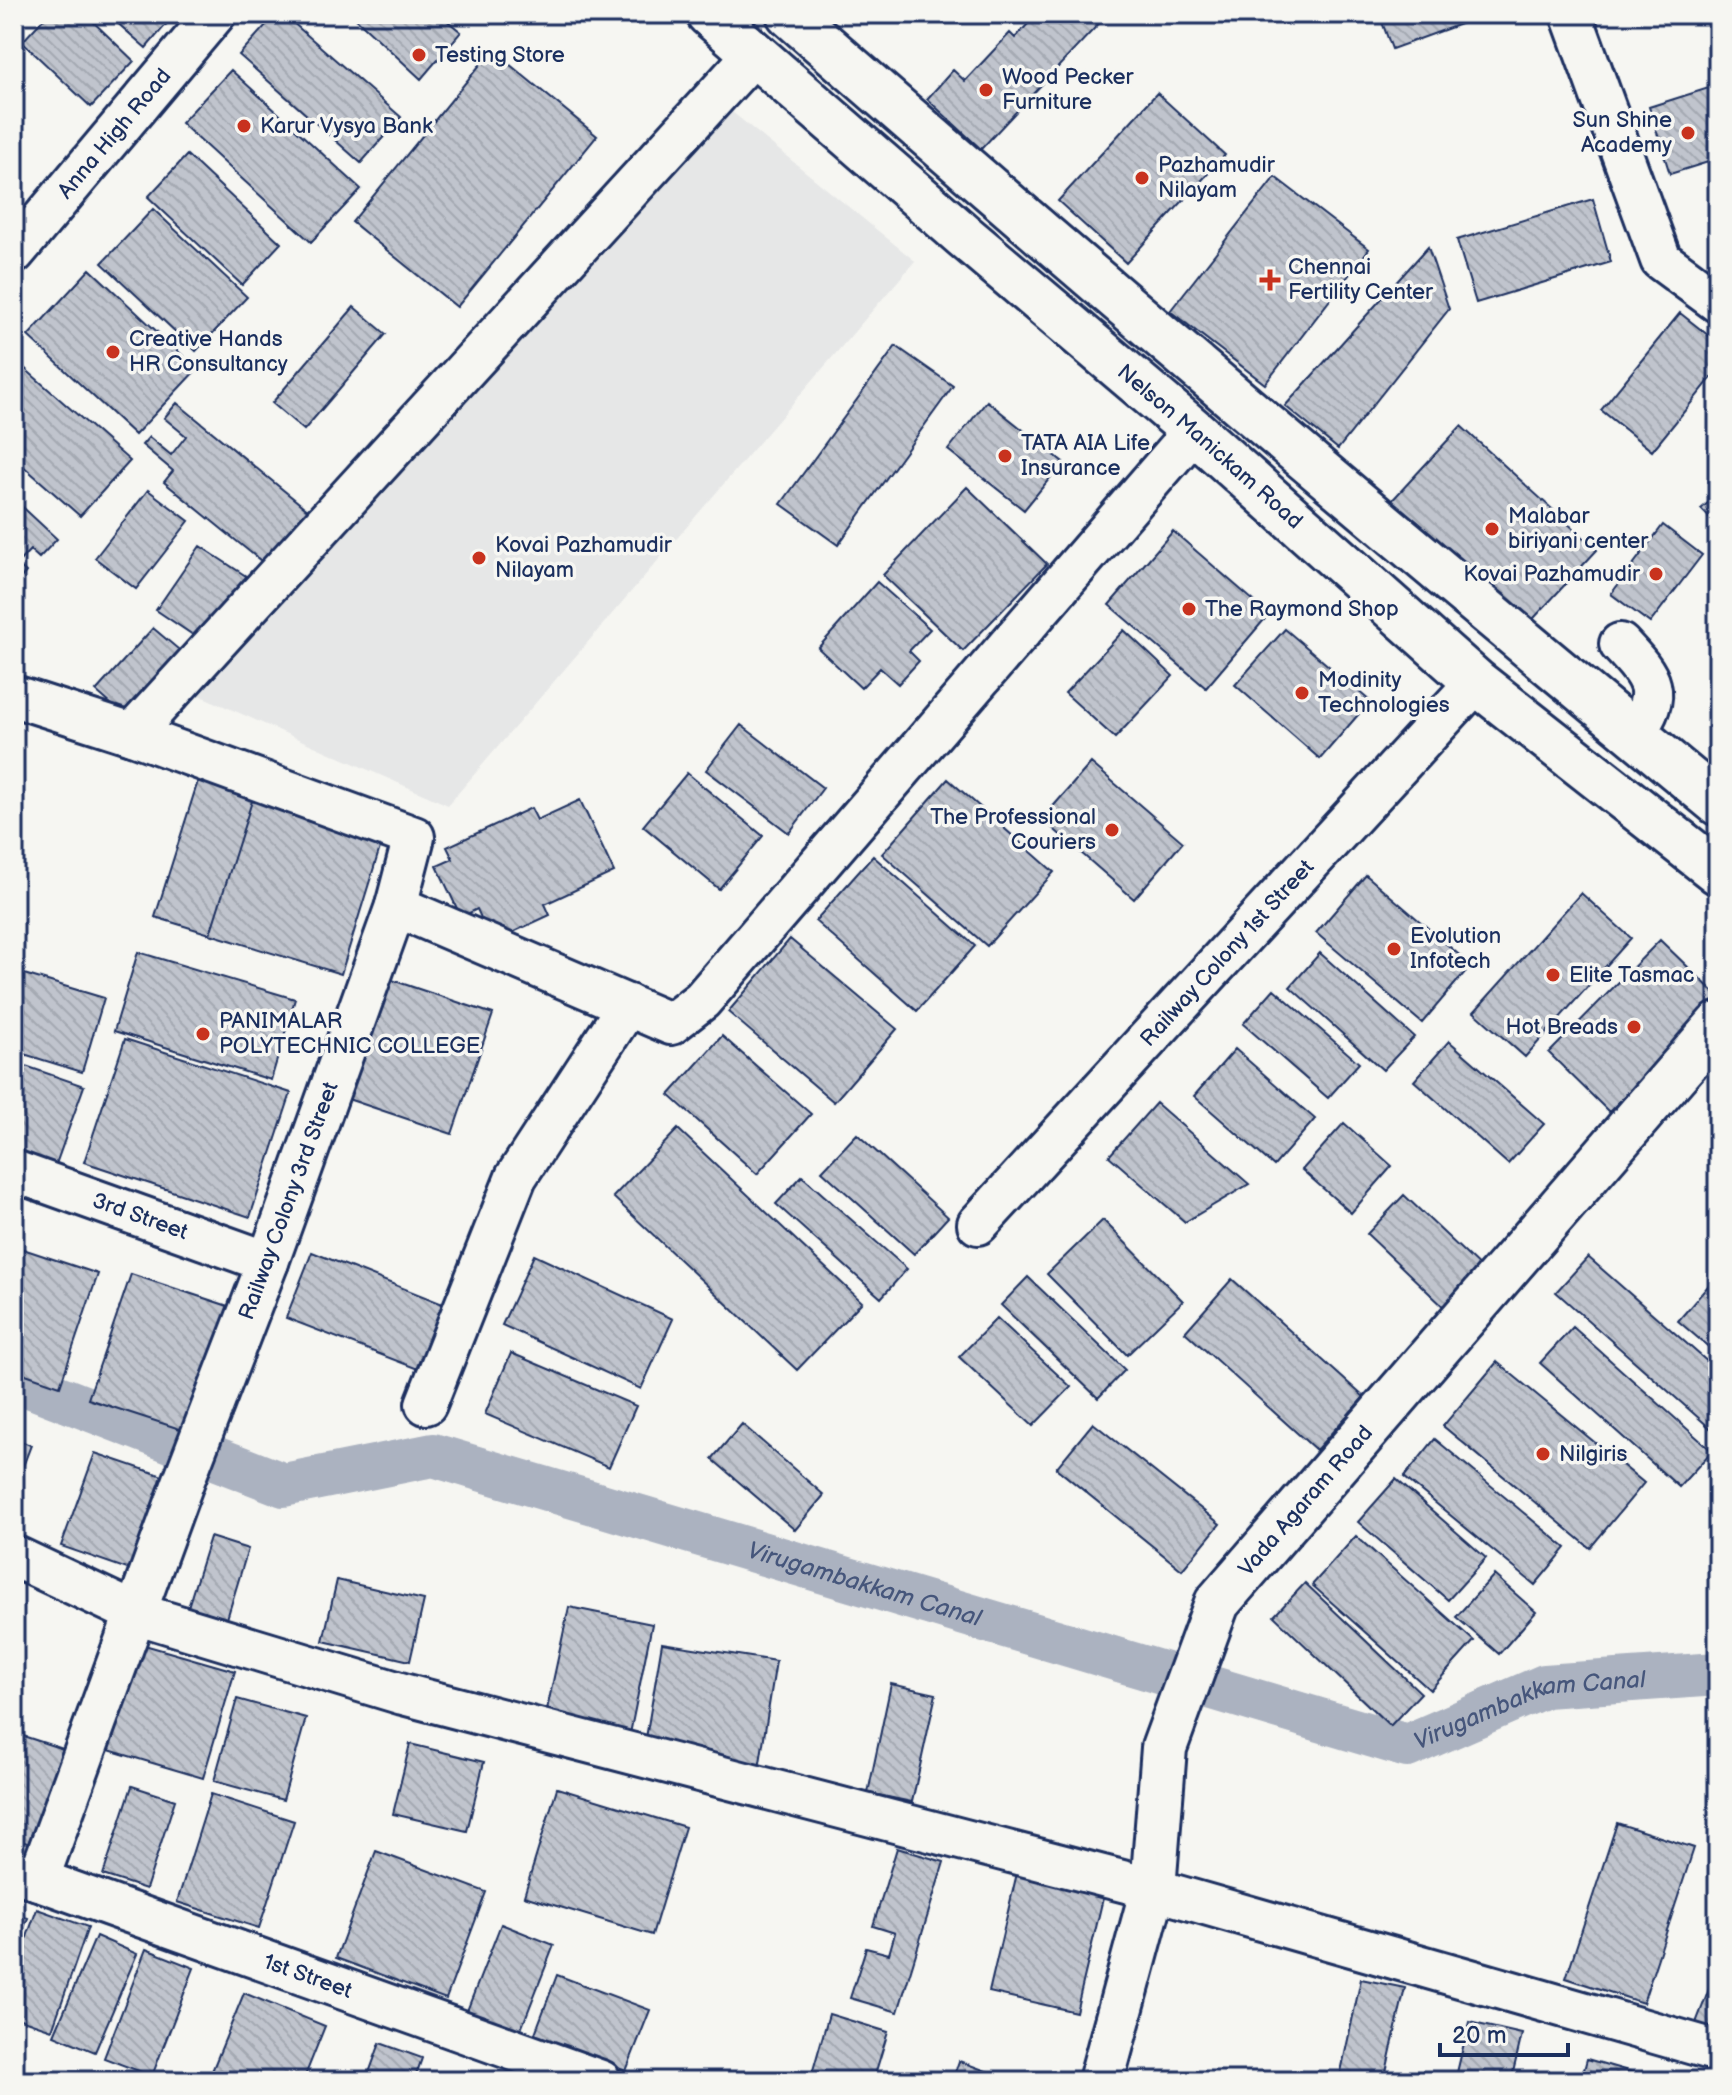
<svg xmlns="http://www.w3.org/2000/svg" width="1732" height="2095" viewBox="0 0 1732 2095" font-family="'Balsamiq Sans',sans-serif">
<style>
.built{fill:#e6e7e7}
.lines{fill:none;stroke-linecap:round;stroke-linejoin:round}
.canal{stroke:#abb2c0;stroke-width:44}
.building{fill:url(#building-back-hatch);stroke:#1b2f5e;stroke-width:2}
.street-casing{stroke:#1b2f5e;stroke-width:46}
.secondary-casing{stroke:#1b2f5e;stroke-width:50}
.street{stroke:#f6f6f2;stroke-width:40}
.secondary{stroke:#f6f6f2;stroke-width:44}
.poi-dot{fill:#c8321e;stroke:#f6f6f2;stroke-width:3}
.labels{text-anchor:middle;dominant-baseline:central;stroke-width:7;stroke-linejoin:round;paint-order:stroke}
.poi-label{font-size:22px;fill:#1b2f5e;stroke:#f6f6f2;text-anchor:start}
.street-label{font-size:22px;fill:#1b2f5e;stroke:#f6f6f2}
.water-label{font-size:24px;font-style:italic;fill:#46567b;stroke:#f6f6f2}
</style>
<defs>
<pattern id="building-back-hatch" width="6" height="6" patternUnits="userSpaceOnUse" patternTransform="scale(2)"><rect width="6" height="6" fill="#c0c4cd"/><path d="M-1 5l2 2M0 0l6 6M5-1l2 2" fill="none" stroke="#a4a9b2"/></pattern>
</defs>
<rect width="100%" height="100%" fill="#f6f6f2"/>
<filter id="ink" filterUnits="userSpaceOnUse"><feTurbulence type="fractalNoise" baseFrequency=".0125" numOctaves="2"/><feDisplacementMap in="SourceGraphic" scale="16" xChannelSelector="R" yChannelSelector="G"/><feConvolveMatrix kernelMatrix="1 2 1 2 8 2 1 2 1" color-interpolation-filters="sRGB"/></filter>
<g filter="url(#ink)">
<path class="built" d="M721,103L915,261L448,805L192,692Z"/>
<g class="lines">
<path class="canal" id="s1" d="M14,1380L284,1485L433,1455L1407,1746L1545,1686L1718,1674"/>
</g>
<path class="building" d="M48,14H85L134,61L91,107L22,42Z
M107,14H175L146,48Z
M276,14H283L401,117L361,163L239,55Z
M351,14H439L461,32L421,79Z
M1037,14H1108L981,149L927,99L953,70L965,81L1010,33L1015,38Z
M1379,14H1488L1392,49Z
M492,50L597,136L457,307L352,222Z
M231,70L361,189L311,242L181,123Z
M1718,85V159L1670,174L1649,107Z
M1157,93L1225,155L1126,263L1058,201Z
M187,155L281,243L242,285L148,197Z
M1275,177L1369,249L1265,384L1170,311Z
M1593,199L1611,262L1476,303L1457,240Z
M153,209L247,297L196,351L102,263Z
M1428,247L1449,309L1338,449L1285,406Z
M90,269L197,369L135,435L28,336Z
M354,307L386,334L304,430L272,403Z
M1680,313L1718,343V370L1652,451L1601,410Z
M896,346L953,386L838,545L781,504Z
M14,359L130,461L80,516L14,458Z
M987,401L1063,462L1024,510L948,450Z
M177,403L310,512L266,565L164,482L173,471L142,445L149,437L171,455L186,436L164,418Z
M1461,426L1597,550L1522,631L1386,507Z
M967,487L1047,564L963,651L883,575Z
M148,490L189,521L136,589L95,558Z
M1718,494V527L1701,509Z
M14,499L57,539L39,558L30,550L17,564L26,572L14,586Z
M1663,525L1702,555L1650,623L1611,594Z
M1173,531L1269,614L1206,688L1109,605Z
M200,546L249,578L205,643L156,610Z
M877,582L930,629L909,651L919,661L898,684L880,668L861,688L818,648Z
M153,628L184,654L127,718L96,691Z
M1285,629L1370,701L1320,759L1235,685Z
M1124,630L1173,676L1115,738L1065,693Z
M741,725L823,788L789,833L706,770Z
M1091,763L1183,842L1134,899L1042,819Z
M687,773L763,836L719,889L643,826Z
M948,779L1054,872L987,946L882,854Z
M198,781L253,798L210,934L155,917Z
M253,798L383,838L341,974L210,934Z
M580,800L614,872L545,904L550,915L492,942L477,909L461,917L437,866L453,859L447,847L531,808L537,820Z
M873,856L975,946L917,1011L815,921Z
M1366,875L1471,965L1422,1023L1316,933Z
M1581,893L1631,938L1525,1057L1474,1012Z
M790,939L897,1029L834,1102L728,1012Z
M1660,940L1718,996V1001L1609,1112L1549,1053Z
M138,952L295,999L271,1080L114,1031Z
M1320,953L1414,1037L1383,1070L1290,987Z
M14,971L104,998L82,1072L14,1051Z
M386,978L493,1014L452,1134L345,1098Z
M1274,989L1359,1063L1328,1098L1243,1024Z
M722,1036L811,1114L757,1174L669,1095Z
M125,1039L291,1093L250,1217L84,1162Z
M1449,1041L1544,1124L1508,1164L1414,1081Z
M1235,1049L1315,1119L1274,1166L1194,1096Z
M14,1062L84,1086L51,1178L14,1165Z
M1156,1103L1249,1184L1185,1222L1109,1156Z
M1344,1123L1392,1166L1351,1213L1302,1170Z
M678,1129L862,1302L797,1370L613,1197Z
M857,1134L948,1217L914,1254L822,1171Z
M802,1176L907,1269L881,1298L776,1204Z
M1404,1195L1485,1272L1448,1311L1367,1234Z
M1103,1220L1183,1301L1127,1355L1047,1274Z
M14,1246L98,1274L60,1386L14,1370Z
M312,1252L448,1306L423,1371L286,1318Z
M534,1255L673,1319L641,1389L502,1325Z
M1588,1257L1718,1371V1435L1556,1292Z
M131,1274L228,1306L186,1431L88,1399Z
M1028,1277L1125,1370L1098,1398L1001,1305Z
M1232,1279L1364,1397L1316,1450L1185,1332Z
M1714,1279L1718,1282V1355L1678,1321Z
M997,1318L1071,1387L1033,1426L959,1357Z
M1573,1327L1712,1451L1679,1487L1540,1363Z
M511,1353L636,1406L609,1467L485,1414Z
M1497,1362L1644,1483L1590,1548L1443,1426Z
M1093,1423L1220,1524L1182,1570L1056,1468Z
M742,1424L824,1495L795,1530L712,1459Z
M14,1439L31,1445L14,1490Z
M1435,1439L1566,1548L1535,1585L1404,1477Z
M95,1453L166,1477L133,1571L61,1546Z
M1396,1479L1486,1558L1448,1600L1358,1522Z
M1356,1536L1474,1641L1430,1690L1312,1585Z
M210,1537L248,1549L226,1622L187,1610Z
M1494,1575L1536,1612L1499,1654L1456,1617Z
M337,1580L424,1600L410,1661L323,1641Z
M1305,1583L1421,1693L1390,1726L1274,1616Z
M569,1607L652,1624L630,1734L543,1728Z
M134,1642L235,1671L203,1778L102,1748Z
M662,1643L776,1661L759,1769L644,1750Z
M891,1684L936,1694L912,1802L868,1793Z
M237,1699L306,1718L283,1800L214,1781Z
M14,1733L69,1751L37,1846L14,1839Z
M410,1744L484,1762L467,1831L393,1814Z
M132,1786L175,1800L146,1889L103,1875Z
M557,1788L685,1827L652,1935L524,1896Z
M211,1794L294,1821L259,1928L177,1902Z
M1617,1823L1694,1848L1643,2003L1566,1978Z
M897,1848L944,1862L898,2012L850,1998L866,1948L889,1954L895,1933L873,1926Z
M376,1851L486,1892L446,1999L336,1958Z
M1017,1873L1104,1894L1076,2012L989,1992Z
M37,1909L88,1927L52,2030L14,2017V1973Z
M14,1912L28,1918L14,1950Z
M501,1924L554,1945L520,2032L467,2011Z
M96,1936L137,1954L95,2052L54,2035Z
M146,1949L194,1968L152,2076L104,2058Z
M1718,1966V2032L1696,2023Z
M557,1975L650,2010L626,2071L534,2036Z
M1361,1979L1405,1988L1384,2081H1339Z
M244,1993L325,2026L303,2081H208Z
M829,2014L888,2032L873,2081H810Z
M1469,2022L1522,2034L1511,2081H1455Z
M380,2043L422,2058L414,2081H366Z
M1587,2059L1635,2073L1633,2081H1581Z
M959,2061L1008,2079L1007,2081H952Z"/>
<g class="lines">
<g class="street-casing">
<g id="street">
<path d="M1571,14L1661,260L1718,302"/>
<path id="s2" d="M14,253L215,14"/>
<path d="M1620,644C1652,678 1664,692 1634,734"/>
<path d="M14,696L132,734L414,837L396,906L268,1262L184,1480L38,1880"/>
<path d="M132,734L755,53"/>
<path d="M396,906L671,1024L702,1000L1194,431"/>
<path id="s3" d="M14,1171L268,1262"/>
<path id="s4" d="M978,1224L1476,682"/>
<path d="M426,1404L516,1177L628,1005"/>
<path d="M14,1556L135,1613L403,1694L1153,1889L1718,2051"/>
<path id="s5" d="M14,1871L601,2081"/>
</g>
</g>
<g class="secondary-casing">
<g id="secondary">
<path id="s6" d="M709,14L964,236L1194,431L1476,682L1718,872"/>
<path d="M789,14C1094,282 1404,544 1718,803"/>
<path id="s7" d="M1101,2081L1153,1889L1164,1748L1217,1603L1718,1025"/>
</g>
</g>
<use href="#street" class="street"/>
<use href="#secondary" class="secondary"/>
</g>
</g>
<g class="poi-dot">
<circle cx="419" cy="55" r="8"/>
<circle cx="986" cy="90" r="8"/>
<circle cx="244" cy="126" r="8"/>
<circle cx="1688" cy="133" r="8"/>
<circle cx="1142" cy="178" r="8"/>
<path d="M1266 268h8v8h8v8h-8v8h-8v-8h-8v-8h8z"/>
<circle cx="113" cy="352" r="8"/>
<circle cx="1005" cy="456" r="8"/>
<circle cx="1492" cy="529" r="8"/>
<circle cx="479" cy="558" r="8"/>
<circle cx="1656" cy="574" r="8"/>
<circle cx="1189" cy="609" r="8"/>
<circle cx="1302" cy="693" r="8"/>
<circle cx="1112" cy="830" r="8"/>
<circle cx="1394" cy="949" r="8"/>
<circle cx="1553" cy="975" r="8"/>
<circle cx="1634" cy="1027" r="8"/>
<circle cx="203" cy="1034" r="8"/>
<circle cx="1543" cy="1454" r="8"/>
</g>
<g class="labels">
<g class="poi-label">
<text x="435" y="55">Testing Store</text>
<text x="1002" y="77">Wood Pecker<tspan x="1002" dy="25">Furniture</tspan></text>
<text x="1672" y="120" text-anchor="end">Sun Shine<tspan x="1672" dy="25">Academy</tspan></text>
<text x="260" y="126">Karur Vysya Bank</text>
<text x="1158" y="165">Pazhamudir<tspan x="1158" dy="25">Nilayam</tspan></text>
<text x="1288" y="267">Chennai<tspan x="1288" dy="25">Fertility Center</tspan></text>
<text x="129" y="339">Creative Hands<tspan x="129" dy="25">HR Consultancy</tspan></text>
<text x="1021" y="443">TATA AIA Life<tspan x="1021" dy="25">Insurance</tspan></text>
<text x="1508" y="516">Malabar<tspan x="1508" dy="25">biriyani center</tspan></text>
<text x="495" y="545">Kovai Pazhamudir<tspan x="495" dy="25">Nilayam</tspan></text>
<text x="1640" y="574" text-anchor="end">Kovai Pazhamudir</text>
<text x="1205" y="609">The Raymond Shop</text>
<text x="1318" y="680">Modinity<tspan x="1318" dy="25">Technologies</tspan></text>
<text x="1096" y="817" text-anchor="end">The Professional<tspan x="1096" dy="25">Couriers</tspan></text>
<text x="1410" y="936">Evolution<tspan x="1410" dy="25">Infotech</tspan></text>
<text x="1569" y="975">Elite Tasmac</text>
<text x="219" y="1021">PANIMALAR<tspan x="219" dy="25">POLYTECHNIC COLLEGE</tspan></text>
<text x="1618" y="1027" text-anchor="end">Hot Breads</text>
<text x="1559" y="1454">Nilgiris</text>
</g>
<g class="street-label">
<text stroke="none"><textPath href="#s2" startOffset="156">Anna High Road</textPath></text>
<text stroke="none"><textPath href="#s6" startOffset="662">Nelson Manickam Road</textPath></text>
<text stroke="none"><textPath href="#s4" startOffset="368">Railway Colony 1st Street</textPath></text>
<text transform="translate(289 1201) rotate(-70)">Railway Colony 3rd Street</text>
<text stroke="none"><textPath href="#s3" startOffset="134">3rd Street</textPath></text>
<text stroke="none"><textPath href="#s7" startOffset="630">Vada Agaram Road</textPath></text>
<text stroke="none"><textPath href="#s5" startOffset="312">1st Street</textPath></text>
</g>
<g class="water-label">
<text stroke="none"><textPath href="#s1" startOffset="892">Virugambakkam Canal</textPath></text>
<text stroke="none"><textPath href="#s1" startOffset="1588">Virugambakkam Canal</textPath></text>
</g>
</g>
<rect width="1732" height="2095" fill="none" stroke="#f6f6f2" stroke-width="48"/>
<rect x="24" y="24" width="1684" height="2047" fill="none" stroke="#1b2f5e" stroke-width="3" filter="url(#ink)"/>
<path d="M1440 2043v12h128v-12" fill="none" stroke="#1b2f5e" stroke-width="4"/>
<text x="1452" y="2043" font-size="24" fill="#1b2f5e" stroke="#f6f6f2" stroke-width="6" paint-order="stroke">20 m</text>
</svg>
